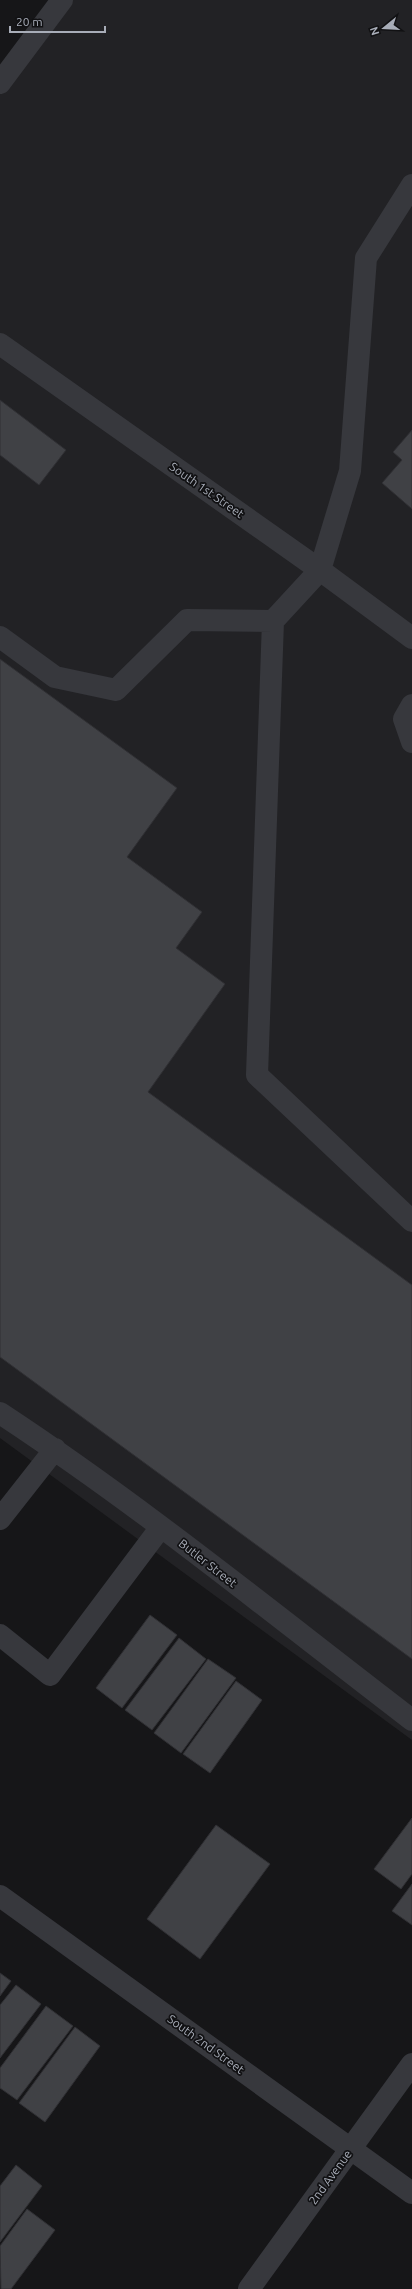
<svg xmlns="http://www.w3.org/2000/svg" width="412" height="2289" viewBox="0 0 412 2289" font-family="Ubuntu,sans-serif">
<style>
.built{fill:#222225}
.building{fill:#404145;stroke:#303034}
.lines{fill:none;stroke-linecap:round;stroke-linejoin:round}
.minor{stroke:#37383d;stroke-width:22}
.labels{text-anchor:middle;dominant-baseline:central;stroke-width:3.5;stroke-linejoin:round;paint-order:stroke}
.street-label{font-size:12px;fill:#a8adb8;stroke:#111113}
</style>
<rect width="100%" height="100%" fill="#161618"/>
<path class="built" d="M61,0H412V1740L0,1438V84Z"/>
<path class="building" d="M0,400L66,450L39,485L0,455Z
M412,430V509L382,483L402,460L393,452Z
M0,659L177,788L127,857L202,912L176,948L225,984L148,1092L412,1285V1659L0,1357Z
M150,1615L177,1635L122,1708L96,1688Z
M179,1638L206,1659L152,1730L125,1710Z
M208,1659L236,1678L181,1753L154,1733Z
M236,1681L262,1700L210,1773L183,1754Z
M412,1818V1874L401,1889L374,1869Z
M216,1825L270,1864L200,1959L147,1919Z
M412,1884V1925L392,1911Z
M0,1973L11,1981L0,1996Z
M16,1985L41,2004L0,2058V2005Z
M46,2006L73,2026L17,2100L0,2088V2068Z
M75,2027L100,2046L45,2122L19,2103Z
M16,2165L42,2186L0,2242V2186Z
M27,2209L55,2230L11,2289H1L0,2246Z"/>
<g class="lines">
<path class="minor" d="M0,83L62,0
M0,344L320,570L412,638
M273,621L257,1075L412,1221
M0,637L55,677L116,690L187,620L273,621L320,570L350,471L366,258L412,185
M412,705L404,719L412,742
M0,1413C143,1507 276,1616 412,1720
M0,1519L55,1449
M0,1635L50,1675L161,1527
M0,1896L412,2193
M249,2289L412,2064"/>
</g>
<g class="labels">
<g class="street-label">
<text transform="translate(207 490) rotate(35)">South 1st Street</text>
<text transform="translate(208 1563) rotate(38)">Butler Street</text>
<text transform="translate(206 2044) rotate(36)">South 2nd Street</text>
<text transform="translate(330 2177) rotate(-54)">2nd Avenue</text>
</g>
</g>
<g transform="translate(384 28) rotate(252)" stroke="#111113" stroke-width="3" paint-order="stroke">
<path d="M0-3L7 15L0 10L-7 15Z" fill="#a8adb8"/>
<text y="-6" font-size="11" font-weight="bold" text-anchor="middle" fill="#a8adb8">N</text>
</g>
<path d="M10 26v6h95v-6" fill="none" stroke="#a8adb8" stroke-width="2"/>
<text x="16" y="26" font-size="12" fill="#a8adb8" stroke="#111113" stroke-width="3" paint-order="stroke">20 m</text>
</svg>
